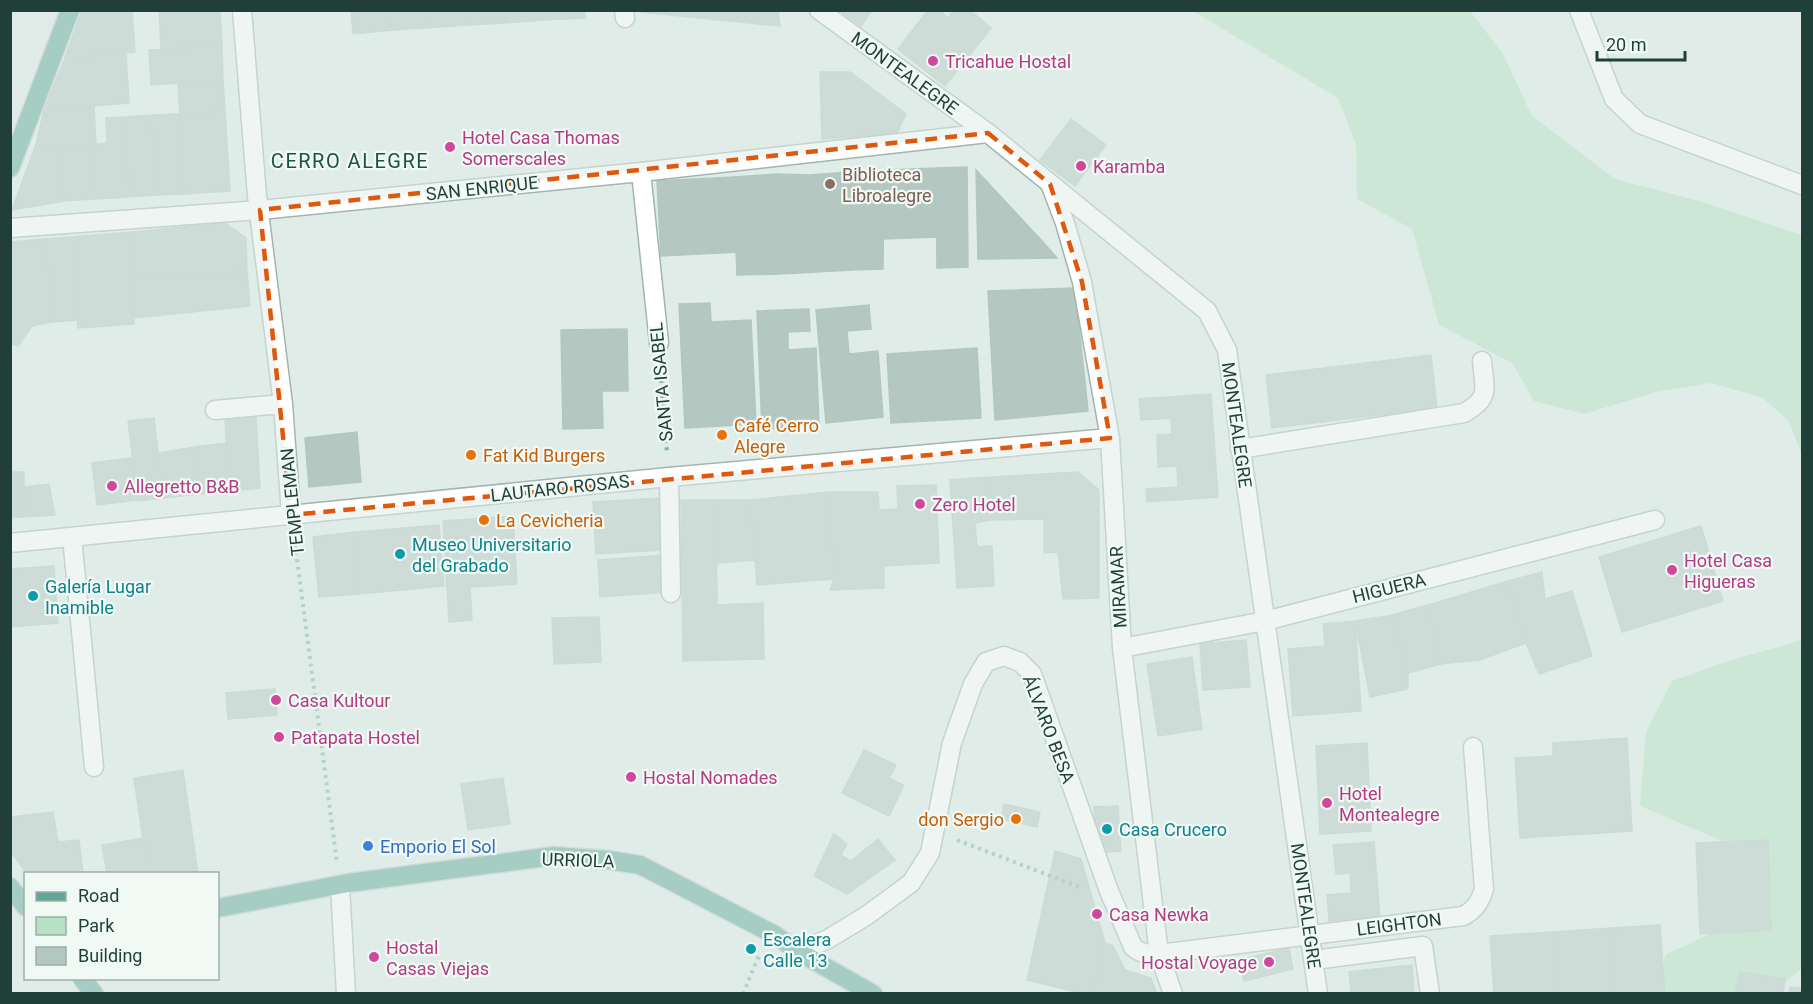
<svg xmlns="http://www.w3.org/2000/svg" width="1813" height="1004" viewBox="0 0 1813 1004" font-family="Roboto,sans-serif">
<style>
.green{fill:#b7e0c4}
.building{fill:#b5c7c1;stroke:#b2c7bf;stroke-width:1.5}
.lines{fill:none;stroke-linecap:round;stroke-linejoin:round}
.minor-casing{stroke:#a2b5b0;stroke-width:21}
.major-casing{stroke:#c0c9c7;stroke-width:21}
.path{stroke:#7db3a5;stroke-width:4;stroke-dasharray:3 4.5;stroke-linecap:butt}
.minor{stroke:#fff;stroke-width:18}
.major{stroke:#60a698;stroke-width:18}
.marked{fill:none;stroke:#de580e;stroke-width:4.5;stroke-dasharray:12 8;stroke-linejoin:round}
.hotel-dot{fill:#d1479c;stroke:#f1f9f5;stroke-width:2}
.education-dot{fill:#8d6e63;stroke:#f1f9f5;stroke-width:2}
.food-dot{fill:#e8710a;stroke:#f1f9f5;stroke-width:2}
.culture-dot{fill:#0f9aa8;stroke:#f1f9f5;stroke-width:2}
.shop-dot{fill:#3f7fe0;stroke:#f1f9f5;stroke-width:2}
.labels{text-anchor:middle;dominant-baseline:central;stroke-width:4.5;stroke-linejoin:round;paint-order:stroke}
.hotel-label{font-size:18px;fill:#b23c85;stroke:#f1f9f5;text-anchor:start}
.street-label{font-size:18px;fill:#1f3f38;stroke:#f1f9f5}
.education-label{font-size:18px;fill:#785e54;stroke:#f1f9f5;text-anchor:start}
.food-label{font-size:18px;fill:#c56008;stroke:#f1f9f5;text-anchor:start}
.culture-label{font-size:18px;fill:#0d838f;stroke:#f1f9f5;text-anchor:start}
.shop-label{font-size:18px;fill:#366cbe;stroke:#f1f9f5;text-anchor:start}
.neighbourhood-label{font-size:20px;letter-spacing:1.5px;fill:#195247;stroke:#f1f9f5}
</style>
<rect width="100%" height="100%" fill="#e0ece8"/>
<path class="green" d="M1193,11H1470L1503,54L1532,116L1615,179L1703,202L1802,235V456L1789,421L1763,398L1711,383L1656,392L1584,414L1534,401L1512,363L1439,325L1412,229L1357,199L1356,144L1338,98Z
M1802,640V969L1770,993H1659L1665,955L1737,921L1736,847L1640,806L1646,732L1672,681L1725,662Z"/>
<path class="building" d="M82,10H132L135,52L65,58Z
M159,10H220L222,46L161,49Z
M351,10H390L392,30L353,34Z
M390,10H424L425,28L392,30Z
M424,10H467L468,25L425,28Z
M467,10H506V23L468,25Z
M506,10H543V20L506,23Z
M543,10H585V18L543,20Z
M641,10H778L780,26L641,12Z
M839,10H872L861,26Z
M928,10H939L948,18L954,10H970L991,28L945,86L898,49Z
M222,46L223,80L151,85L149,50Z
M126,53L129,103L44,110L65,58Z
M820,72H850L906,114L897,133L822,139Z
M223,80L225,111L180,114L178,83Z
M94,107L96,144L61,146L36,144L44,110Z
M225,111L230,191L184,194L180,114Z
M180,114L184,194L155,195L151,115Z
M151,115L155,195L129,197L125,117Z
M125,117L129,197L93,199L90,145L107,143L106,118Z
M1071,119L1106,145L1075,186L1040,160Z
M36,144L61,146L64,201L12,210Z
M90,145L93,199L64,201L61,146Z
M967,167L968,267L937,268L936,168Z
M936,168V237L883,239L884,170Z
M884,170L883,269L851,270L850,172Z
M976,170L1043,242L1057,258L978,259Z
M850,172L851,270L816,272L810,175Z
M777,174L779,274L737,275L733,177Z
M777,174L810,175L816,272L779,274Z
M733,177L737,252L661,256L657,181Z
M225,223L246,238L247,271L134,280L132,232Z
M132,232L134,280V324L78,328L72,237Z
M72,237L78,320L52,322L46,239Z
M46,239L52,322L32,326L18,346L10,343V242Z
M247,271L250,306L134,318V280Z
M1075,288L1088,411L995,420L988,291Z
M710,303L711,322L751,320L756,424L685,428L679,304Z
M869,305L871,329L847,331L849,354L878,351L883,417L826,423L816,310Z
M809,309L810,331L788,332V350L816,348L819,427L762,429L757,311Z
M627,329L628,391H602L603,428L563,429L561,330Z
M977,348L981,418L891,423L887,354Z
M1431,355L1437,408L1272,428L1266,375Z
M1211,394L1218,497L1147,502L1146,489L1178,487L1177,466L1158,467L1157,435L1172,434L1171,418L1141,420L1139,399Z
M256,417L260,488L230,491L225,419Z
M154,418L163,498L138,501L128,421Z
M357,432L361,482L309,487L305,438Z
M226,443L230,491L201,494L194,447Z
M194,447L201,494L163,498L158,453Z
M131,458L137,500L97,505L92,463Z
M10,472H24V517H10Z
M1078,472L1099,490V598L1063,599L1058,552L1044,553V519L992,520L990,477Z
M990,477L992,520L975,523L977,547L992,546L994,586L957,588L950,480Z
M49,484L55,515L24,517V487Z
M936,485L939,563L884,566V588L830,590L834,579L828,492H878L879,510L898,509L897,486Z
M828,492L834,579L757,585L750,500Z
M662,498L665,550L596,554L593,502Z
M681,500H716L717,605L763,603L764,659L683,661Z
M716,500H750L755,560L717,563Z
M513,516L517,584L470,587L472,620L449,622L443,521Z
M439,525L444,586L360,594L355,532Z
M1701,526L1723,601L1622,632L1599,557Z
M355,532L360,594L319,597L313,537Z
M664,555L666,592L600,597L598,560Z
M54,566L58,623L10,627V569Z
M1542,572L1545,599L1572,591L1592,656L1539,674L1526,643L1508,581Z
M1508,581L1526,643L1480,660L1441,664L1428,605Z
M1428,605L1441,664L1408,673L1392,615Z
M1392,615L1408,673V689L1370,697L1355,621Z
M599,617L601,662L554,664L552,618Z
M1355,621L1361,711L1293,716L1288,649L1325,646L1323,624Z
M1246,640L1250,687L1203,690L1200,644Z
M1192,657L1202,729L1158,736L1147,664Z
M275,689L277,715L228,719L226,693Z
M1627,738L1632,831L1520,838L1515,758L1553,756V743Z
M1367,743L1371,831L1320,834L1316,746Z
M864,750L896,765L889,778L904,785L889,816L842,793Z
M183,770L198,874H148L134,778Z
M503,778L510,824L468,830L461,784Z
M1004,804L1040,812L1037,827L1001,819Z
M1118,806L1121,851L1097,853L1094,807Z
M53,812L58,842L79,840L83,874H27L10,850V817Z
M834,834L847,844L841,855L851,861L878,839L895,860L847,894L814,876Z
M143,838L148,874H107L102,845Z
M1768,840L1771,930L1700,934L1696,843Z
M1374,842L1380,917L1329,921L1327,895L1351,893L1350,873L1336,874L1333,845Z
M1055,851L1081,859L1105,943L1092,994H1084L1027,980Z
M1660,925L1665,994H1615L1611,928Z
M1611,928L1615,994H1555L1553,932Z
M1553,932L1555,994H1494L1490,936Z
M1105,943L1113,946L1125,970L1151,978L1157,994H1092Z
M1289,948L1293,969L1244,981L1239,960Z
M1412,965L1414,994H1351L1349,972Z
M1739,972L1785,979L1783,994H1735Z
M1790,987L1802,988V994H1789Z"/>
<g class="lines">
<g class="minor-casing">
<path id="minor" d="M242,10L257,196L283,404L291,515
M624,10L625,18
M819,10L988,133L1207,311L1227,350L1318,994
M1579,10L1614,99L1640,124L1802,185
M641,172L659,343
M1051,186L1065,223L1082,282L1110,438L1122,648L1159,954L1173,994
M10,228L260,210L641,172L988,133
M215,410L283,404
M1240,449L1464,413C1492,397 1484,389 1482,361
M669,477L671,593
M72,537L94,767
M10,543L669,477L1110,438
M1122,648L1265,621L1655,520
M340,885L346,994
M799,952L828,939L866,916L911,883L930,853L952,743L973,684L986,662L1004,656L1020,662L1032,674L1109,891L1133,947C1141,954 1148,954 1159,954L1463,916C1475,910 1480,902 1484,889L1473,747
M1314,960L1423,946L1430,994"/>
</g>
<g class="major-casing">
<path id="major" d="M10,168L70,10
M10,887L26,907
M218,908L348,883L554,856L609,860L640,865L675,883L775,935L799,952L873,994
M82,978L94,994"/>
</g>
<path class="path" d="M660,365L667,453
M294,537L337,863
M957,840L1082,888
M743,994L760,953"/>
<use href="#minor" class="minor"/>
<use href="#major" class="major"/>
</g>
<path d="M0 0H1813V1004H0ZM988,133L1050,184L1082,282L1110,438L291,515L260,210Z" fill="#e0ece8" fill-opacity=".55" fill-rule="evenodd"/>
<path class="marked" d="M988,133L1050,184L1082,282L1110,438L291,515L260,210Z"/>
<g class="hotel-dot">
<circle cx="933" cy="61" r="6"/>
<circle cx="450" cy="147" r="6"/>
<circle cx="1081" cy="166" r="6"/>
<circle cx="112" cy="486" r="6"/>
<circle cx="920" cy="504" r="6"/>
<circle cx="1672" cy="570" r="6"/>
<circle cx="276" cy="700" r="6"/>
<circle cx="279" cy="737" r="6"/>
<circle cx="631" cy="777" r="6"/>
<circle cx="1327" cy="803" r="6"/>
<circle cx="1097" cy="914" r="6"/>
<circle cx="374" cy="957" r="6"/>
<circle cx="1269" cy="962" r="6"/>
</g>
<circle class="education-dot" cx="830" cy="184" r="6"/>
<g class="food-dot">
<circle cx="722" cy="435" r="6"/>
<circle cx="471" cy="455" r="6"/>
<circle cx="484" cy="520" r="6"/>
<circle cx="1016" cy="819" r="6"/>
</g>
<g class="culture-dot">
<circle cx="400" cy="554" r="6"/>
<circle cx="33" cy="596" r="6"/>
<circle cx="1107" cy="829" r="6"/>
<circle cx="751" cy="949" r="6"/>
</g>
<circle class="shop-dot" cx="368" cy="846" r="6"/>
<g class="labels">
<g class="hotel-label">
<text x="945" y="61">Tricahue Hostal</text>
<text x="462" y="137">Hotel Casa Thomas<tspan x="462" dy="21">Somerscales</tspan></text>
<text x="1093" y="166">Karamba</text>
<text x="124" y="486">Allegretto B&amp;B</text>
<text x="932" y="504">Zero Hotel</text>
<text x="1684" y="560">Hotel Casa<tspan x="1684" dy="21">Higueras</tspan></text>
<text x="288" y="700">Casa Kultour</text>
<text x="291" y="737">Patapata Hostel</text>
<text x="643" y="777">Hostal Nomades</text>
<text x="1339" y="793">Hotel<tspan x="1339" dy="21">Montealegre</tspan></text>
<text x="1109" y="914">Casa Newka</text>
<text x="386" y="947">Hostal<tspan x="386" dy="21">Casas Viejas</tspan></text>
<text x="1257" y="962" text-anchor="end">Hostal Voyage</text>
</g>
<g class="street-label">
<text transform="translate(905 73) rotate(36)">MONTEALEGRE</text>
<text transform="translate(482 188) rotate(-6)">SAN ENRIQUE</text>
<text transform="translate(661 382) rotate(-95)">SANTA ISABEL</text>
<text transform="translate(1237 425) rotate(82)">MONTEALEGRE</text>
<text transform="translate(560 488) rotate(-6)">LAUTARO ROSAS</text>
<text transform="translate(292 502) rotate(-96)">TEMPLEMAN</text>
<text transform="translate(1118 587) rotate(-93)">MIRAMAR</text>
<text transform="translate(1389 588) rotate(-14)">HIGUERA</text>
<text transform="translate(1049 729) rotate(69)">ÁLVARO BESA</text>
<text transform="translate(578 860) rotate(2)">URRIOLA</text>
<text transform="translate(1306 906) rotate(82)">MONTEALEGRE</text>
<text transform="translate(1399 924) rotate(-7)">LEIGHTON</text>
</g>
<g class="education-label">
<text x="842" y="174">Biblioteca<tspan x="842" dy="21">Libroalegre</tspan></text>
</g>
<g class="food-label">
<text x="734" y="425">Café Cerro<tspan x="734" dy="21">Alegre</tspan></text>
<text x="483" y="455">Fat Kid Burgers</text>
<text x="496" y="520">La Cevicheria</text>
<text x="1004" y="819" text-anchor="end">don Sergio</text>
</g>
<g class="culture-label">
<text x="412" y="544">Museo Universitario<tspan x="412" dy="21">del Grabado</tspan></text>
<text x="45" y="586">Galería Lugar<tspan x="45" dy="21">Inamible</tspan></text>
<text x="1119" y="829">Casa Crucero</text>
<text x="763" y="939">Escalera<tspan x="763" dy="21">Calle 13</tspan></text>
</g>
<g class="shop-label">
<text x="380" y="846">Emporio El Sol</text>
</g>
<g class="neighbourhood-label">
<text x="350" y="161">CERRO ALEGRE</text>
</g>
</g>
<rect width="1813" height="1004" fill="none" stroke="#1f3f38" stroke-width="24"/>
<rect x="24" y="872" width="195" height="108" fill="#f1f9f5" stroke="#9dafa9" stroke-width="1.5"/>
<rect x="36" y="892" width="30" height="9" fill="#60a698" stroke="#9dafa9" stroke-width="1.5"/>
<text x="78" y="902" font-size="18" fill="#1f3f38">Road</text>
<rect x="36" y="917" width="30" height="18" fill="#b7e0c4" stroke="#9dafa9" stroke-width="1.5"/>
<text x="78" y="932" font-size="18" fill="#1f3f38">Park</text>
<rect x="36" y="947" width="30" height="18" fill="#b5c7c1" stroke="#9dafa9" stroke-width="1.5"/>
<text x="78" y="962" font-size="18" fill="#1f3f38">Building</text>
<path d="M1597 51v9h88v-9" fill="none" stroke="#1f3f38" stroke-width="3"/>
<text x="1606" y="51" font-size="18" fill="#1f3f38" stroke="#f1f9f5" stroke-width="4.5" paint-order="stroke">20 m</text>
</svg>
